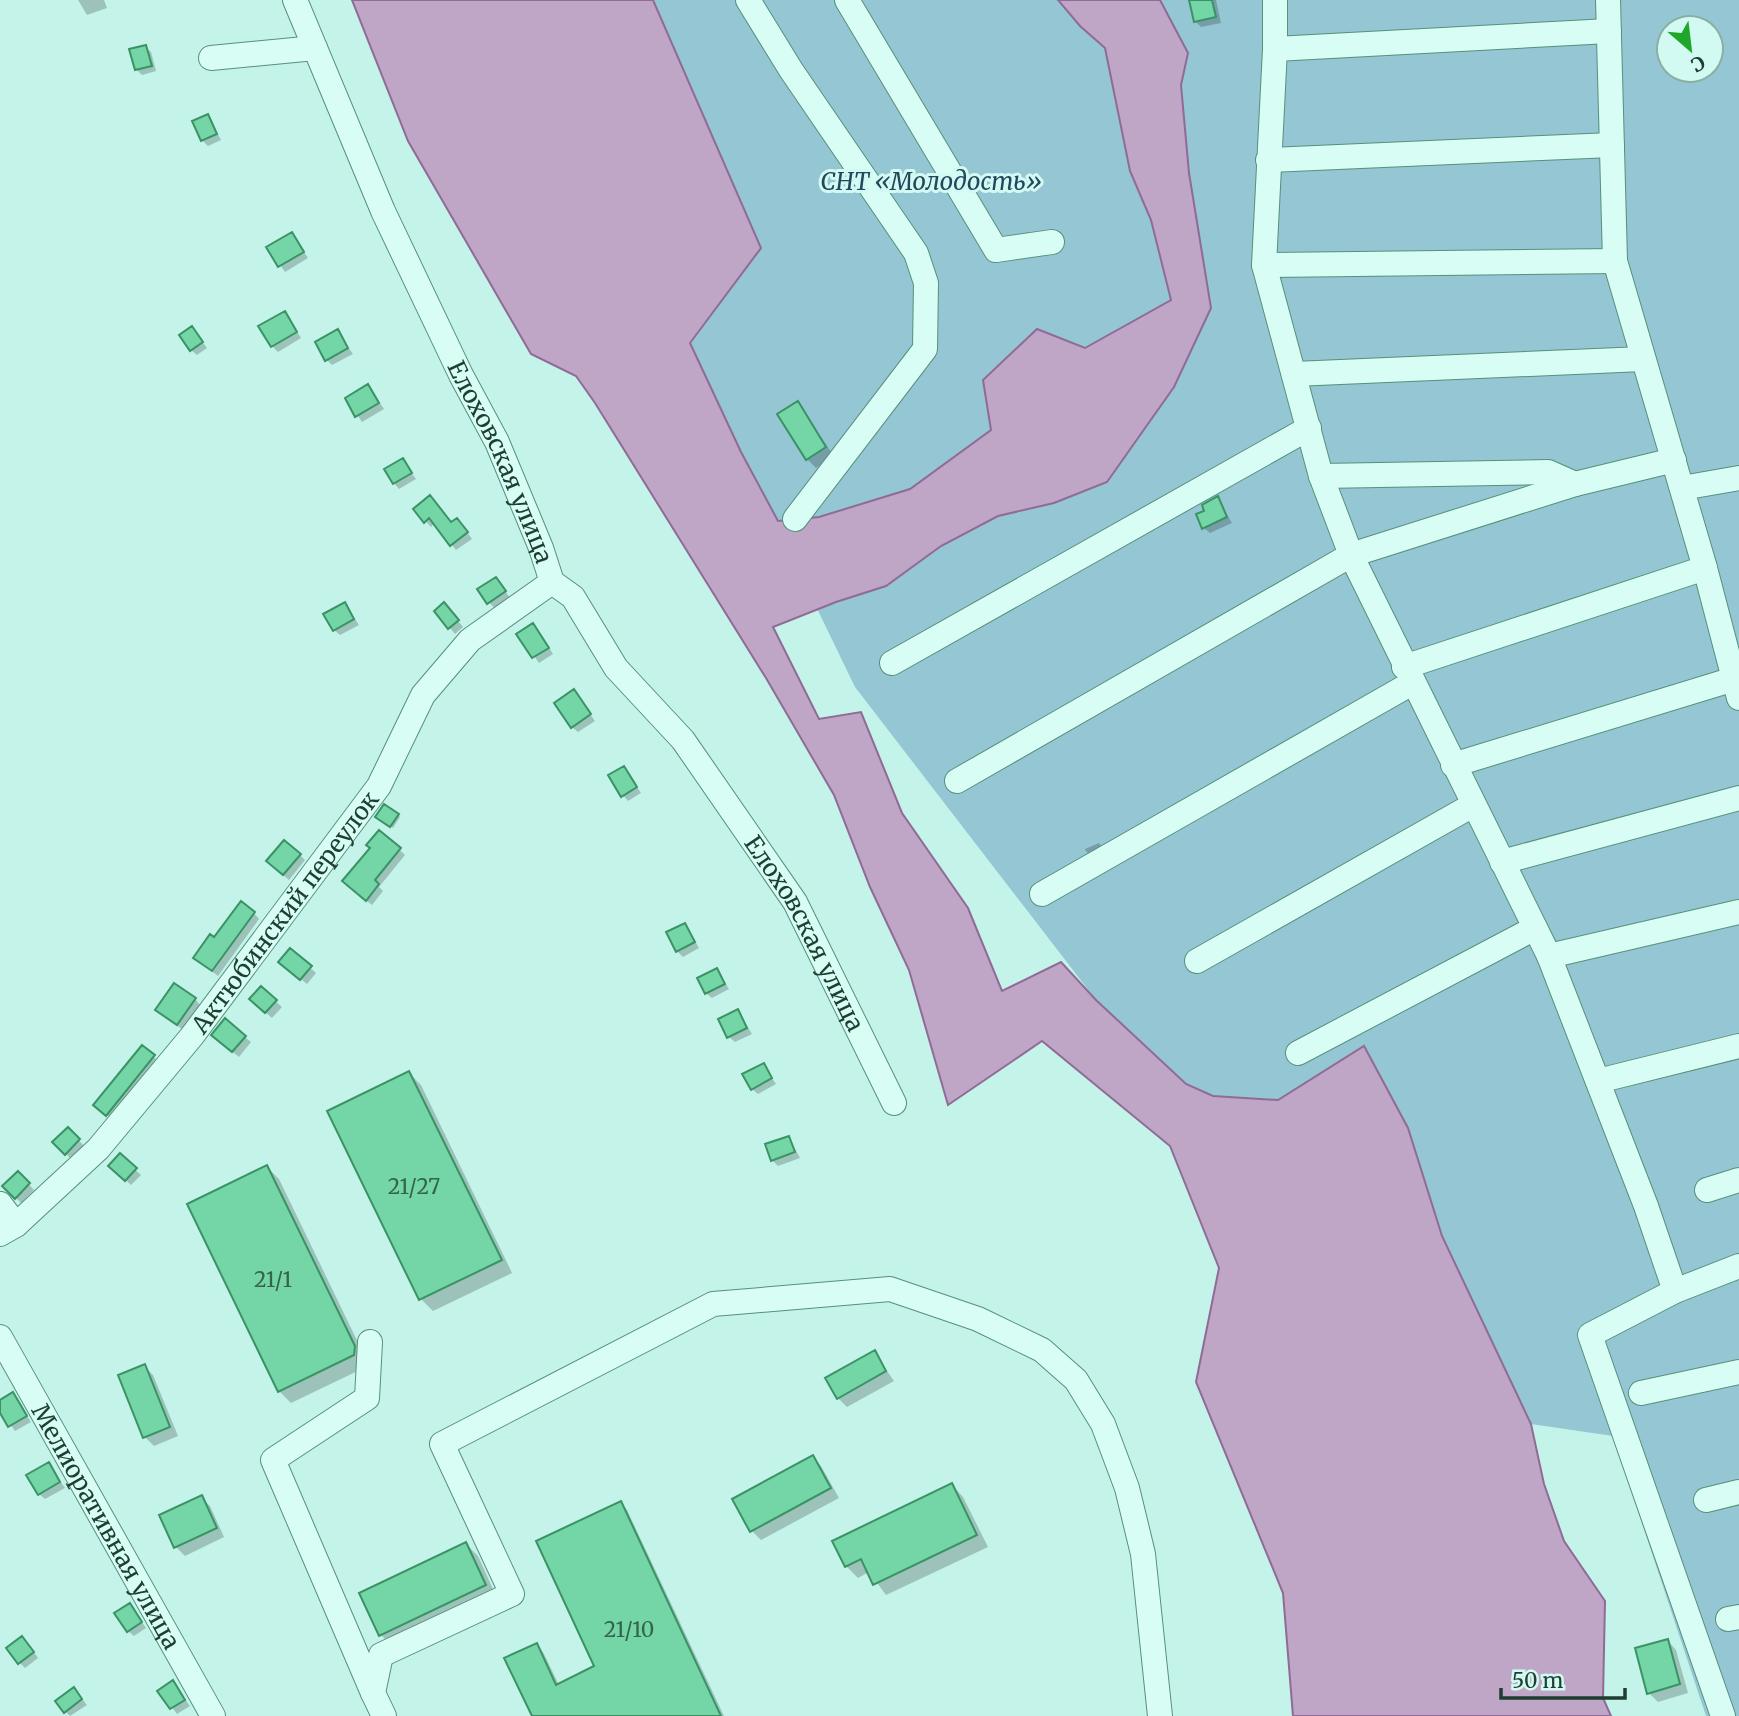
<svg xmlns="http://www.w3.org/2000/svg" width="1739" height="1716" viewBox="0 0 1739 1716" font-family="Merriweather,serif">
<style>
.green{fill:#95c6d3;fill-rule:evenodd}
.water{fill:#bfa5c6;stroke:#8f6b95;stroke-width:2}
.shadow{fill:#0003}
.building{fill:#74d6a6;stroke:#3a9265;stroke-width:2}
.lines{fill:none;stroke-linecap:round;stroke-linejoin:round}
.minor-casing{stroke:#57907b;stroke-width:26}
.minor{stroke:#d7fdf5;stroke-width:24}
.labels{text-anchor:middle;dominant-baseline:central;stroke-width:6;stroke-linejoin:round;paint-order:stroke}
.number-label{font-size:21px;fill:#33644e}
.park-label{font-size:24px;font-style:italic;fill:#21485d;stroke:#d3faf2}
.street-label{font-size:24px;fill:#1d3e30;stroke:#d3faf2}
</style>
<rect width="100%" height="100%" fill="#c3f3e9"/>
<path class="green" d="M625,0H1739V1716H1706L1613,1436L1531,1424L1442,1236L1408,1128L1364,1046L1278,1100L1213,1096L1186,1084L1096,1000L855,687L809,592L793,519L777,521L741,452L690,343ZM1669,28H1711V70H1669Z"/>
<path class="water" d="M352,0H653L761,248L690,343L741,452L778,521L819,517L910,489L991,430L983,380L1037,329L1085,348L1171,300L1151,220L1130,171L1105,48L1080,26L1058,0H1160L1188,53L1181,85L1189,173L1211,308L1174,387L1107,482L1054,503L998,516L941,546L886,586L836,602L773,627L819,719L861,712L902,813L968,908L1002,991L1061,962L1096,1000L1186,1084L1213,1096L1278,1100L1364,1046L1408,1128L1442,1236L1531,1424L1544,1484L1564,1541L1605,1601L1603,1698L1611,1716H1293L1283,1593L1196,1382L1219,1268L1170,1146L1042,1041L948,1105L909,970L870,887L834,795L766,678L595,403L576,376L531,354L408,141Z"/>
<path class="shadow" d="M78,0H104L107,8L87,15Z
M1191,0H1216L1221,23L1201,27L1195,21Z
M145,47L151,52L156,71L142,75L136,69Z
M208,116L221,140L208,146L202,140Z
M292,234L308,258L285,272L268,247Z
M285,313L301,338L278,352L272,346Z
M192,328L207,348L197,355L191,350Z
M337,332L353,354L332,365L327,360Z
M368,386L384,409L362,422L347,399Z
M798,404L834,456L816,468L807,459Z
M402,460L416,479L399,489L394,483Z
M1218,499L1232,523L1210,533L1204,528L1207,511Z
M415,509L462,525L472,539L456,550L435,523L431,527Z
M501,585L510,598L494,608L489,602Z
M345,604L359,625L340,635L334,630Z
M449,610L463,627L455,634L436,611Z
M538,631L553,654L539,663L519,634Z
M574,692L595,721L578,732L572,727Z
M624,768L641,793L628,801L623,795Z
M398,815L400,817L393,828L379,819Z
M1099,843L1101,846L1089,854L1086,851L1085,849Z
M399,849L405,855L379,887L383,891L372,905L350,887Z
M300,855L305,860L289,880L274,867Z
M254,913L259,919L218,976L201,963Z
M685,925L699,948L683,957L677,951Z
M290,950L316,973L307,984L286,967Z
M717,970L729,989L712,998L706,993Z
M261,988L282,1007L272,1018L251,999Z
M195,999L200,1005L183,1030L157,1010Z
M738,1011L752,1034L735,1042L729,1037Z
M225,1021L251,1042L239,1057L219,1041Z
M154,1057L159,1062L113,1120L101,1110Z
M763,1065L776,1084L758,1094L752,1089Z
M409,1073L421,1085L512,1273L433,1311L421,1299L329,1112Z
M68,1129L84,1146L71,1159L55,1142Z
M789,1138L800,1158L778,1166L772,1160Z
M120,1156L141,1175L131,1185L111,1166Z
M267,1167L279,1179L366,1359V1367L291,1403L279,1391Z
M18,1173L34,1190L21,1203L5,1186Z
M874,1352L894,1381L847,1407L838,1398Z
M144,1366L153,1375L178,1436L154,1446L145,1437Z
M13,1395L31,1422L15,1431L0,1410V1402Z
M813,1457L821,1466L839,1498L761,1540L752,1531Z
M49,1465L65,1488L45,1499L39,1494Z
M952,1485L963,1497L988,1547L886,1595L869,1572L858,1578L846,1566Z
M201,1497L210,1506L224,1537L185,1556L176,1547Z
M621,1503L627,1510L724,1716H534L536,1645L543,1652L559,1685L596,1667Z
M466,1544L478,1556L497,1598L393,1647L381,1635Z
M130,1605L146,1628L134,1636L128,1631Z
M1668,1641L1676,1650L1688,1693L1658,1702L1649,1693Z
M28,1644L38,1658L25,1668L20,1663Z
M173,1683L190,1706L177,1714L160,1691Z
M79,1695L87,1705L70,1716L66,1712Z"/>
<path class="building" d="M1189,0H1212L1216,17L1194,22Z
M146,45L152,66L135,70L129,49Z
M208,114L217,134L201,141L192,121Z
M292,232L304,252L278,267L266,247Z
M285,311L297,332L271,347L258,326Z
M192,326L203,342L190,351L179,335Z
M338,329L348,348L325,361L315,342Z
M368,384L379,403L355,417L345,398Z
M798,401L826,447L806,460L777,414Z
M403,458L412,473L393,484L384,469Z
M430,495L451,522L457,518L468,532L450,546L429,518L424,523L413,509Z
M1218,496L1227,517L1202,529L1196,514L1204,511L1202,505Z
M496,577L506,591L487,604L477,589Z
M345,602L354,619L333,631L323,614Z
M444,602L459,620L448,629L434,611Z
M533,623L549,648L532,658L516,634Z
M574,689L591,714L571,728L554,703Z
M624,766L637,787L621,797L608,775Z
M384,804L399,814L390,827L375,817Z
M379,830L401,848L375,880L379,884L366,901L342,881L370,848L366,845Z
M284,840L301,854L283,875L266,861Z
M241,901L255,912L212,971L193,958L210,934L214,937Z
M685,923L695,942L676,952L666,932Z
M290,948L312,966L300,980L278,962Z
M717,968L725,984L705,994L697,978Z
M174,983L196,998L177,1025L155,1010Z
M261,986L277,1000L265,1013L249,999Z
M738,1009L747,1028L727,1038L718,1019Z
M225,1018L246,1036L232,1052L211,1035Z
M142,1045L155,1055L106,1116L93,1105Z
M764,1063L772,1078L751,1090L742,1074Z
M409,1071L502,1260L419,1300L327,1111Z
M68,1127L80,1139L65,1155L52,1142Z
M789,1136L795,1152L771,1161L765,1144Z
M120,1153L137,1168L125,1181L108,1166Z
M267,1165L355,1346L354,1355L278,1392L187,1204Z
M18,1171L30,1183L15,1199L2,1186Z
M875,1350L886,1371L837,1399L825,1378Z
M145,1364L170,1427L143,1438L118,1375Z
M13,1392L27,1416L8,1427L0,1413V1400Z
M813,1455L831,1488L750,1532L732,1499Z
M49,1462L60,1482L38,1495L26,1475Z
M952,1483L977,1535L873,1585L861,1559L845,1567L832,1541Z
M202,1495L217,1528L174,1548L159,1515Z
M621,1501L721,1716H532L504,1658L537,1643L556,1685L594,1666L536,1541Z
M466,1542L486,1585L379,1636L359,1593Z
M130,1603L142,1622L127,1632L114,1613Z
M22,1636L34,1652L18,1664L6,1648Z
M1668,1639L1680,1684L1647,1694L1635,1648Z
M173,1680L185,1700L170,1709L157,1691Z
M74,1687L82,1699L64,1713L55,1701Z"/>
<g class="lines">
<g class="minor-casing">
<g id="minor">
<path id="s1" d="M295,0L383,211L461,375L497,442L541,548L552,582L573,597L616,668L683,740L795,902L894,1103"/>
<path d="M748,0L791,70L916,253L926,283L925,349L795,519"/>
<path d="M847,0L996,250L1052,242"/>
<path d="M1275,0V49L1264,265L1321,476L1351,555L1549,956L1646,1206L1675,1291"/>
<path d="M1608,0L1615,261L1705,568L1739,698"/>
<path d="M1275,49L1609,31"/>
<path d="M211,58L315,48"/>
<path d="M1268,160L1612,145"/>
<path d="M1264,265L1615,261"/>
<path d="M1294,374L1643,359"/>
<path d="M1321,476L1548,472L1575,484"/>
<path d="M1682,488L1739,478"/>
<path d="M892,663L1309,428"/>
<path d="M1404,667L1705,568"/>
<path d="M1453,765L1734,679"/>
<path d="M957,781L1351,555L1575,484L1674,460"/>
<path d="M1502,862L1739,798"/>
<path d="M1042,894L1412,683"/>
<path d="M1549,956L1739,912"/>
<path d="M1197,961L1473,805"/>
<path d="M1298,1053L1535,928"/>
<path d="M1598,1081L1739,1046"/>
<path d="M1707,1190L1739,1180"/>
<path d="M0,1204L16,1225"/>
<path id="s2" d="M0,1234L16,1225L98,1149L192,1036L379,786L423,695L470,640L552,582"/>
<path id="s3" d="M0,1337L213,1716"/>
<path d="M370,1342L367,1398L273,1460L373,1693"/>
<path d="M1641,1393L1739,1372"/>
<path d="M1706,1500L1739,1492"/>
<path d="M1728,1619L1739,1617"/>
<path d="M384,1716L373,1693L381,1655L512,1594L442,1444L713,1304L890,1289L978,1319L1042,1350L1076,1380L1103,1424L1127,1488L1143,1554L1160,1716"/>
<path d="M1723,1716L1590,1335L1675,1291L1739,1266"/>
</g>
</g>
<use href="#minor" class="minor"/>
</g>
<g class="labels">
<g class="number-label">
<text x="414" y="1186">21/27</text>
<text x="273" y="1279">21/1</text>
<text x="629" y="1629">21/10</text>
</g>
<g class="park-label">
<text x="931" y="181">СНТ «Молодость»</text>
</g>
<g class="street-label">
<text stroke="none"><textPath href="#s1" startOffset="506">Елоховская улица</textPath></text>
<text stroke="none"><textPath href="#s2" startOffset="432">Актюбинский переулок</textPath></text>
<text stroke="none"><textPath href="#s1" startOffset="1073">Елоховская улица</textPath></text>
<text stroke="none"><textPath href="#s3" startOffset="217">Мелиоративная улица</textPath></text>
</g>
</g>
<g transform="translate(1690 49) rotate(152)"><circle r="33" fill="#d3faf2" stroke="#8aafa4" stroke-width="2"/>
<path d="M0-5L12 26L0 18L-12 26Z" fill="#1fa72b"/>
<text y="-10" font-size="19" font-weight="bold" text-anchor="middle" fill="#1d3e30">С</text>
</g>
<path d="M1501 1688v10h124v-10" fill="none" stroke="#1d3e30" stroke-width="3.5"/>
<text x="1512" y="1688" font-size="21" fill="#1d3e30" stroke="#d3faf2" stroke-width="5" paint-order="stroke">50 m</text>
</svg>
